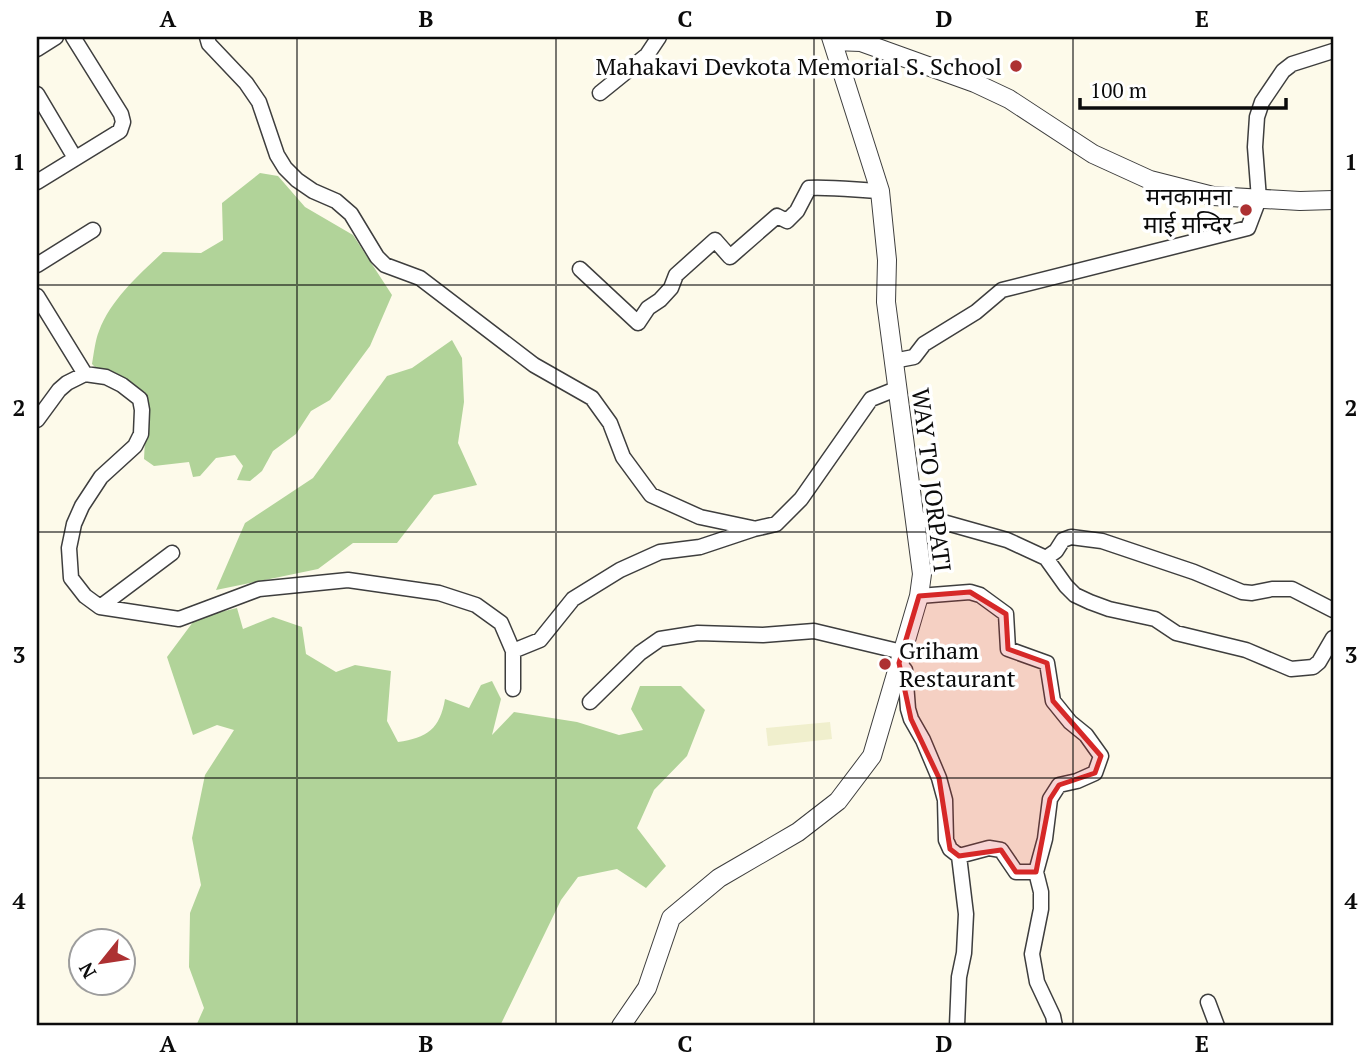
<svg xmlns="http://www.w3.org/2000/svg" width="1370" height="1063" viewBox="0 0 1370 1063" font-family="'PT Serif','Noto Sans Devanagari',serif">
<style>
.farmland{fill:#f0efcd}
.forest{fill:#b1d399}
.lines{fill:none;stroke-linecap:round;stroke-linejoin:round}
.minor-casing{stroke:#3e3e3e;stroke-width:17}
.tertiary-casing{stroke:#3e3e3e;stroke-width:20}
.minor{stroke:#fff;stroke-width:14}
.tertiary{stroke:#fff;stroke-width:18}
.marked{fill:#d62828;fill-opacity:0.2;stroke:#d62828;stroke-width:5;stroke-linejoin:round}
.grid{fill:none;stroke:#0b0b0b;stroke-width:2;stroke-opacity:0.55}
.poi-dot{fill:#ad3132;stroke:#fff;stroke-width:2.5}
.labels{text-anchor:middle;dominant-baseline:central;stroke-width:7;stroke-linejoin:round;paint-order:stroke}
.poi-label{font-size:24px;fill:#0b0b0b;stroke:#fff;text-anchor:end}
.street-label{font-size:24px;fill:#0b0b0b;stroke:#fff}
.neatline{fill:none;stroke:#0b0b0b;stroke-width:2.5}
.grid-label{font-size:23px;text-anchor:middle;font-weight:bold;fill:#0b0b0b}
</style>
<rect width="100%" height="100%" fill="#fdfaea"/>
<path class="farmland" d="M830,722L832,739L768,746L766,728Z"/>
<path class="forest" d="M260,173L278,176L305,207L353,235L392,295L370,346L330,400L311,411L296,434L273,451L262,471L250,481L237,480L243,466L235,455L216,458L200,476L193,477L189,462L154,466L144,459L147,401L145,392L98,370L92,364C94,353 95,341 99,331C111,299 139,275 163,252L201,253L223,240L222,203Z
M452,340L462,358L464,402L458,443L477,485L434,495L397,543H353L318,569L216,590L245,523L313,478L387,376L412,368Z
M237,608L243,629L273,617L302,627L306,654L336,672L355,665L391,671L387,721L398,742C427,738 440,729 445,699L469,708L481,685L492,681L501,699L492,735L514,712L577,722L619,735L643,730L631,709L640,686H681L705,710L687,756L654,790L637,828L666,866L646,888L617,869L578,877L561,900L500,1026H196L204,1008L189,967L190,913L201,885L192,838L205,775L234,730L217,725L193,735L167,657L196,618Z"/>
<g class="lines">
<g class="minor-casing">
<path id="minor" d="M207,37L209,44L246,83L259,102L277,155L285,168L297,180L313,191L336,201L351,214L377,257L385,265L420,278L534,365L592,398L610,423L623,457L651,495L700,517L752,528
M37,49L56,37
M600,93L647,55L659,37
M37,94L75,158
M37,182L120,131L123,122L121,114L73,37
M37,265L93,230
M580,269L638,323L648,308L660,300L671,288L676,275L715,240L730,257L777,216L787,221L797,211L809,188C833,187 856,190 880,191
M37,296L85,374
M893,361L914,357L924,344L976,312L1002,290L1248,228L1259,199L1255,147L1257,117L1262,102L1283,71L1292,64L1333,51
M37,420L59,390L67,383L85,374L106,377L122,385L140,399L142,410L141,434L135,446L101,477L82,506L74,524L69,548L71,578L85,596L100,607L179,619L259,589L348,580L439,593L476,605L501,623L513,651L540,640L573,599L620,570L660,552L700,547L754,529L776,524L801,499L871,399L896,389
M914,519L943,522L1007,540L1046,558L1066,586L1075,595L1090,602L1109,609L1155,619L1176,633L1246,650L1291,669L1313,667L1319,662L1333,638
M1046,558L1056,551L1063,540L1071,537L1102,541L1194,572L1242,592L1252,593L1272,589H1292L1333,610
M919,596L970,592L980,595L1006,614L1008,649L1047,663L1053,701L1070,722L1086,735L1101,756L1095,773L1077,781L1059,785L1050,799L1045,839L1036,872L1041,892V909L1032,954L1037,982L1053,1016L1055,1026
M100,607L172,553
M899,663L905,670L908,709L911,719L923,740L939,778L945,800L946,840L950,849L959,856L989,848L1001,850L1016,872H1036
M513,689V651
M590,702L640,653L660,639L698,633L763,635L814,631L902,652
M1208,1002L1217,1026
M957,1026L959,977L964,953L966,914L959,856"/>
</g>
<g class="tertiary-casing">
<path id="tertiary" d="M833,41L861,42L975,83L1009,99L1093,154L1150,180L1213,196L1300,201L1333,200
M621,1026L647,988L671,918L719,878L798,832L838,801L872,756L919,596L922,574L886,302L887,260L880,191L831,37"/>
</g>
<use href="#minor" class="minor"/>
<use href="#tertiary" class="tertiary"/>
</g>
<path class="marked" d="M970,592L1006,614L1008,649L1047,663L1053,701L1101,756L1095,773L1059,785L1050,799L1036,872H1016L1001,850L959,856L950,849L939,778L911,719L899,663L919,596Z"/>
<path class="grid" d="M297,37V1026M556,37V1026M814,37V1026M1073,37V1026M37,285H1333M37,532H1333M37,778H1333"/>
<g class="poi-dot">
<circle cx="1016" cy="66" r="7"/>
<circle cx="1246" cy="210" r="7"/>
<circle cx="885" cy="664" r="7"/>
</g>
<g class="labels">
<g class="poi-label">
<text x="1002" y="66">Mahakavi Devkota Memorial S. School</text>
<text x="1232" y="196">मनकामना<tspan x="1232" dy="28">माई मन्दिर</tspan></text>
<text x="899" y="650" text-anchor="start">Griham<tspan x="899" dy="28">Restaurant</tspan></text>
</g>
<g class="street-label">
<text transform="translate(932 480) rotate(83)">WAY TO JORPATI</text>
</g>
</g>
<rect width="1370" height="1063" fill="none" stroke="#ffffff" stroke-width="77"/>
<g transform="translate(102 962) rotate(240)"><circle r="33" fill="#ffffff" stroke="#9d9d9d" stroke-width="2"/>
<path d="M0-5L12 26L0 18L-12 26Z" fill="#ad3132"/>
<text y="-10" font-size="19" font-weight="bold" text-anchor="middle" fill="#0b0b0b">N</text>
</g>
<path d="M1080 98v10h206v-10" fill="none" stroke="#0b0b0b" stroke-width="3.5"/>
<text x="1090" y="98" font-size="21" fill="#0b0b0b" stroke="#ffffff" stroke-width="5" paint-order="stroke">100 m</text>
<rect x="38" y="38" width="1294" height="986" class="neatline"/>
<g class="grid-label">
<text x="168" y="27">A</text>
<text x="426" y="27">B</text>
<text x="685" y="27">C</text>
<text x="944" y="27">D</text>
<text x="1202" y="27">E</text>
<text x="19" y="170">1</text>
<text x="1351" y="170">1</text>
<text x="19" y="416">2</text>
<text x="1351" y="416">2</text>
<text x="19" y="663">3</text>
<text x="1351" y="663">3</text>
<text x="19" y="909">4</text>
<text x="1351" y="909">4</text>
<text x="168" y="1052">A</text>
<text x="426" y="1052">B</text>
<text x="685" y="1052">C</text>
<text x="944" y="1052">D</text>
<text x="1202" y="1052">E</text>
</g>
</svg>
